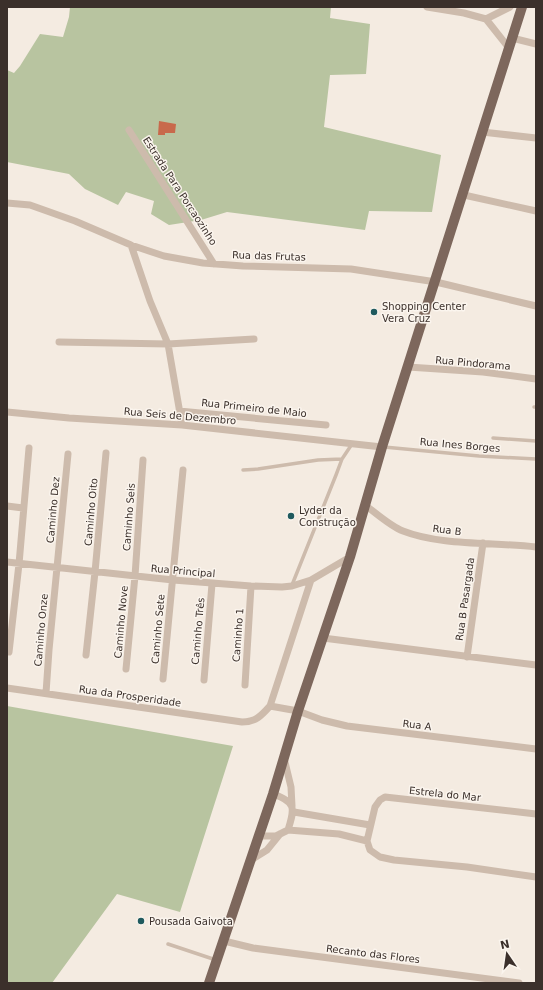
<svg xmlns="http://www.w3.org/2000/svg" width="543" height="990" viewBox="0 0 543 990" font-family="'DejaVu Sans',sans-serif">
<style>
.green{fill:#b8c4a0}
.building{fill:#c8694b}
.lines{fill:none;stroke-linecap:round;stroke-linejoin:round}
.lane{stroke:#cdbbac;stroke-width:3.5}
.street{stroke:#cdbbac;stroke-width:7}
.primary{stroke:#7d675c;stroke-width:10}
.poi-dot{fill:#1f5a5e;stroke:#fbf5ee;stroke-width:1.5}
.labels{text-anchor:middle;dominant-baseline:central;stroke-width:3;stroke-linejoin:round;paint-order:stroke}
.street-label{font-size:10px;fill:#3b302b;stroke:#fbf5ee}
.poi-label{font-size:10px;fill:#3b302b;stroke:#fbf5ee;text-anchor:start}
</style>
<rect width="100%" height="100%" fill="#f4ebe1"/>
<path class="green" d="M70,7H331L330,18L370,24L366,74L330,75L324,127L441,155L432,212L369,211L365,230L227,212L201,220L169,225L151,214L154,201L126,192L118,205L85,189L69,174L7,162V70L14,73L20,66L40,34L63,37L69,17Z
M7,706L233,746L180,912L117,894L52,983H7Z"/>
<path class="building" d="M159,121L176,124L175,133H165V135H158Z"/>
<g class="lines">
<path class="lane" d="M534,407H536
M493,438L536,441
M384,447L479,456L536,459
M243,470L258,469L318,460L342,459
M292,585L336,475L342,459L352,444
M168,944L216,960"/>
<path class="street" d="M427,7L464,13L486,19L509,48
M486,19L510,7
M512,38L536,44
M129,130L214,264
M482,132L536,138
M464,195L536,211
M7,203L30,205L75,221L131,245L164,256L203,263L243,266L351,269L436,282L536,306
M131,245L150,301L168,344L182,425
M59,342L168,344L254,339
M408,367L483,372L536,379
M179,411L326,425
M7,412L69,418L182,425L382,447
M365,505C376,513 390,526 403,531C441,546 494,542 536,547
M7,506L23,508
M7,562L173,580L251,586L282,587L292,586L311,580L350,557
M323,638L536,665
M9,652L19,564L29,448
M86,655L95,572L106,453
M467,657L483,543
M126,669L135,576L143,460
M163,679L183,470
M204,680L212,584
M245,685L251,586
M7,688L242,722C256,722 262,715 270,706L311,580
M46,693L49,650L68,454
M270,706L298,711L322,720L347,726L536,749
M284,758L291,787L292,806
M294,812L370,825
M536,814L385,797L380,800L375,807L367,841L370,850L380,857L394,860L467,867L536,877
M288,830L339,834L367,841
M259,836H276L288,830C295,808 296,802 273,794
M251,860L267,850L280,834
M224,941L253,948L519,983"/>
<path class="primary" d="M209,983L273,794L298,711L350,557L382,447L522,7"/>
</g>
<g class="poi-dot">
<circle cx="374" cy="312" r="4"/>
<circle cx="291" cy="516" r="4"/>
<circle cx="141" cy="921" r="4"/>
</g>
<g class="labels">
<g class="street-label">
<text transform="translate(180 191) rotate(57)">Estrada Para Porcaozinho</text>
<text transform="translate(269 256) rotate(2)">Rua das Frutas</text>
<text transform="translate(473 363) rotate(5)">Rua Pindorama</text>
<text transform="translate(254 408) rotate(6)">Rua Primeiro de Maio</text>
<text transform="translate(180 416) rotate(5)">Rua Seis de Dezembro</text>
<text transform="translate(460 445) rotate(5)">Rua Ines Borges</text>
<text transform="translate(53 510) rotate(-85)">Caminho Dez</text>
<text transform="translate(91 512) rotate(-85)">Caminho Oito</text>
<text transform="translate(129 517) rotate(-86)">Caminho Seis</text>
<text transform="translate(447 530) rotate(7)">Rua B</text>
<text transform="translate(183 571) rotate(5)">Rua Principal</text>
<text transform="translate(465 599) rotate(-82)">Rua B Pasargada</text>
<text transform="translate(121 622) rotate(-85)">Caminho Nove</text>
<text transform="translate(158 629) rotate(-85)">Caminho Sete</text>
<text transform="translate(41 630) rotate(-85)">Caminho Onze</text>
<text transform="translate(198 631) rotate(-85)">Caminho Três</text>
<text transform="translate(238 635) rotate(-86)">Caminho 1</text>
<text transform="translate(130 696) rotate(8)">Rua da Prosperidade</text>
<text transform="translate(417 725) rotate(7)">Rua A</text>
<text transform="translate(445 794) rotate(6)">Estrela do Mar</text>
<text transform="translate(373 954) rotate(7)">Recanto das Flores</text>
</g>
<g class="poi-label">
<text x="382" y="306">Shopping Center<tspan x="382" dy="12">Vera Cruz</tspan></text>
<text x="299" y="510">Lyder da<tspan x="299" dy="12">Construção</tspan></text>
<text x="149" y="921">Pousada Gaivota</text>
</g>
</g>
<rect width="543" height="990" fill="none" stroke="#3b302b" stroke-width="16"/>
<g transform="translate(507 954) rotate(347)" stroke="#fbf5ee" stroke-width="3" paint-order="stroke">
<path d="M0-3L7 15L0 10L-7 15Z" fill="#3b302b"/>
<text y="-6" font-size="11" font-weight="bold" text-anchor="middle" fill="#3b302b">N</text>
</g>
</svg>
